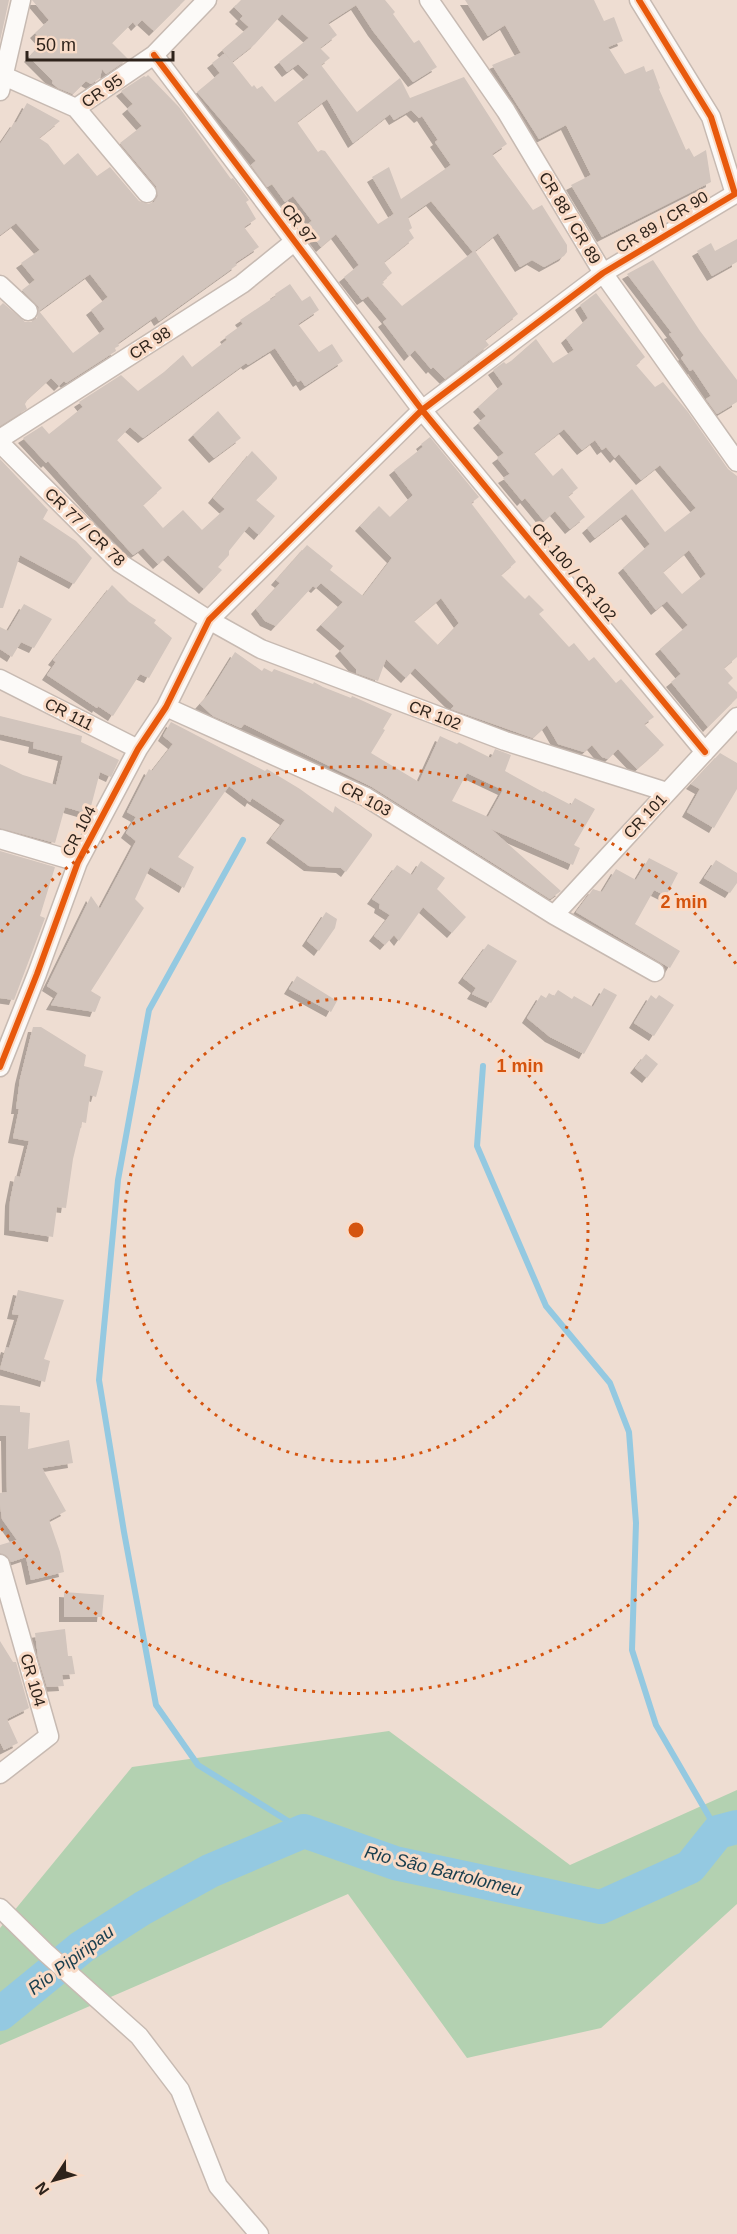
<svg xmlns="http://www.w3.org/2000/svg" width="737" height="2234" viewBox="0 0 737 2234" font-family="Helvetica,sans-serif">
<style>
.forest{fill:#b3d1b1}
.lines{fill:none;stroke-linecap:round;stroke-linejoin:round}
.stream{stroke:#94c9e1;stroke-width:6}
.river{stroke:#94c9e1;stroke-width:34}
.building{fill:#d2c5bd;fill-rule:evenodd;filter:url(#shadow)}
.minor-casing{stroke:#c7bab2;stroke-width:21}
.minor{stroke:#fcfaf8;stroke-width:18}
.cycleway-casing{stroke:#f9dbc7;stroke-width:10}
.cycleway{stroke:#e8590c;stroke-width:6}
.ring{fill:none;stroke:#d5540e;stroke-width:3;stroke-dasharray:3 6}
.labels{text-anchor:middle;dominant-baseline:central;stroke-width:6;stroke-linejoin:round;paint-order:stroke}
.street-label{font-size:16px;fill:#2e231b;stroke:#f9dbc7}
.water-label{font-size:18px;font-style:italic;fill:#183e4e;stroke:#f9dbc7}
.centre{fill:#d5540e;stroke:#f9dbc7;stroke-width:3}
.ring-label{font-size:18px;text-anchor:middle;font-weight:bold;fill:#d5540e;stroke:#f9dbc7;stroke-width:6;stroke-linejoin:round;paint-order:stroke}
</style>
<defs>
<filter id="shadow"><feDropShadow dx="-5" dy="5" stdDeviation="0" flood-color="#0004"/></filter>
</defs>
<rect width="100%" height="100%" fill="#eeddd2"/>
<path class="forest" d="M389,1731L570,1865L737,1790V1904L601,2028L467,2058L348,1894L0,2045V1928L132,1767Z"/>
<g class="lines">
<path class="stream" d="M243,840L149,1010L118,1180L99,1380L124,1532L156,1705L198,1765L304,1831
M483,1066L477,1146L546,1306L610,1383L629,1432L636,1523L632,1650L656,1725L718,1832"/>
<path class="river" d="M0,2014L82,1947L143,1908L210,1871L304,1831L395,1863L601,1907L690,1867L718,1832L737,1827"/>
</g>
<path class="building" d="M0,0H9L0,41Z
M32,0H185L154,31L142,20L136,26L133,22L112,43L128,59L106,74L102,69L100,78L91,84L86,81L73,94L58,88L52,83L53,81L29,57L43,42L35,33L49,20Z
M241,0H385L395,12L393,14L414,43L419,40L437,67L413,82L373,31L356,5L328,23L337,35L320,48L330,58L321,65L357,112L400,78L410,98L464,77L507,144L492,154L533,210L542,205L567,245V252L564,256L544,267L532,260L520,267L498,233L475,251L518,314L485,340L489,345L445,379L433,367L431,369L415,350L409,356L383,322L387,319L368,296L362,300L344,277L359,265L336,234L321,247L305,226L312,221L293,196L285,202L272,184L267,187L251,165L256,161L197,92L220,73L212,63L225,53L252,87L254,85L257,89L262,86L275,102L309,75L298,64L287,72L279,62L309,38L282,14L255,44L232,62L222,50L249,27L240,19L243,16L234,7ZM327,99L353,143L390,114L394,120L411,110L419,118L422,116L438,140L435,142L451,165L401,199L389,167L372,177L394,214L378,224L325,151L321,150L318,152L297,122ZM431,201L473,252L402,306L382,284L384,283L383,281L392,273L384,262L414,238L409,230L412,228L408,217Z
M465,0H594L604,21L614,17L623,41L608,47L625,74L644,66L646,72L653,69L660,88L659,89L686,150L689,148L694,157L706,150L711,182L602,237L571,185L591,175L566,125L539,139L492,65L521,53L505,25L488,36Z
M148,75L179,107L231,179L233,178L249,200L246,202L256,219L244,227L259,247L235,263L237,265L159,321L156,316L118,343L119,346L115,348L116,351L66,383L64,381L59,386L51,378L28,399L25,404L27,409L0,426V306L3,303L25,322H31L37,318L39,307L22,290L35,280L21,263L40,250L16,223L0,235V144L15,122L16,123L27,103L60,121L39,138L48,144L64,165L78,153L97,176L110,167L139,201L148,204L154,202L158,196L156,186L120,143L142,126L127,109L133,104L121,91L144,76L146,77ZM90,274L108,297L91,310L105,329L73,353L39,311Z
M737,239V262L712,276L697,251L711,243L715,251Z
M653,260L700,331L737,380V402L717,414L706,399L711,396L693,369L690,371L681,358L684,355L669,334L672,333L627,274Z
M290,284L302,301L310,296L319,310L298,324L319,352L332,344L343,361L305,386L301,380L298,382L275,348L248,365L246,363L143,438L130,427L117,440L162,488L143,505L163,528L183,510L202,530L225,509L213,498L252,451L277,477V479L256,500L275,516L259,535L249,526L229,551V555L218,567L222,570L204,589L168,555L158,564L143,548L133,555L48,461L46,463L23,438L42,426L49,434L83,407L79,402L121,375L138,391L164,372L183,355L192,367L227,340L225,337L243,324L240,320L276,296L275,294Z
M596,293L645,357L636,365L655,387L663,382L688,412L728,469L737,476V657L724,668L733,678L728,683L737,692V698L708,727L671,682L681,674L660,649L688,625L667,601L656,610L623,568L650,544L626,514L595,538L587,528L632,489L665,532L696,508L660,465L641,480L619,454L615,458L606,447L602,450L595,440L582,450L564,429L534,453L553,476L562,468L578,488L568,496L585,517L570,529L555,511L544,521L525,498L522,501L503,478L510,474L497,458L504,453L478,423L486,416L478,407L503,384L493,370L504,362L506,364L511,361L536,339L553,363L574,350L566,338L588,318L580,305ZM689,550L706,574L682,594L663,572Z
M218,411L241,438L214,458L193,435Z
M430,437L479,497L471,503L516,562L501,575L525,599L529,595L544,610L539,614L569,647L574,643L589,661L594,657L616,683L621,679L654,717L644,724L664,745L637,769L618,749L608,759L602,757L592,745L584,752L558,744L547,725L533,738L451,709L454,706L415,668L406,678L386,659L378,681L356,673V669L340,651L345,646L321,625L343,602L321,583L316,588L313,586L276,626L265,621L256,609L280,583L276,580L307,545L333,566L330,570L363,596L392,558L360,526L379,506L390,517L413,495L394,470L423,447L421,444ZM441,598L459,623L438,645L414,621Z
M0,459L48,510L43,519L76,541L92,558L74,584L20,555L3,608H0Z
M112,585L129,602L156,620L154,623L172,638L149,678L140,674L113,716L98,706L97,708L47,675L56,662L53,660Z
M24,604L52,619L34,648L21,642L12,657L0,649V627L8,631Z
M235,652L262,671L264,668L272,672L274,669L313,684L314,682L323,687L351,698L352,696L392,714L383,729L385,730L371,753L419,782L440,736L457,744L459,742L491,758L495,749L511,755L505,771L543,792L544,791L571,805L575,798L595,809L574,845L580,848L573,865L491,829L561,891L550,899L372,787L244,724L241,728L213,716L200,704L209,694ZM467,773L503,790L488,817L452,801Z
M0,716L82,736L81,742L119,760L111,777L100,772L89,814L65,807L55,843L0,828V764L23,775L56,785L63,756L33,748L34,742L0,734Z
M171,722L265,771L267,769L300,789L333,813L335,806L372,834V836L346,872L341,868L309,866L271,838L285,820L252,798L250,802L229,786L178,857L194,867L184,888L150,867L135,899L144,908L91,991L101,997L95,1012L51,1005L58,993L47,986L91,896L100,909L136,841L126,833L136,817L127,812L149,769L152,771L173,744L163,736Z
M720,753L737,763V789L714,828L687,812L700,789L691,784Z
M0,851L55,867L40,916L45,918L14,1000L0,998Z
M649,858L678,873L666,896L654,890L635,924L680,951L670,968L576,912L593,889L602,892L616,869L636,880Z
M716,860L737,873V883L730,893L704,878Z
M421,861L445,878L437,889L466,917L452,933L423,907L399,941L394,935L385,945L374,936L390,915L379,908L380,904L372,899L397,865L412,875Z
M326,912L337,919L335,928L319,951L307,941Z
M488,944L517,961L491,1003L472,994L476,988L463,978Z
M297,976L337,1001L331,1012L289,989Z
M604,988L617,995L584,1054L550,1037L527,1018L541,995L546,998L549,993L554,996L558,990L572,999L574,996L593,1007Z
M651,995L656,999L659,995L674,1005L654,1036L634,1023Z
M33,1027H41L86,1055L84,1066L103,1071L96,1097L90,1095L86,1123L82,1122L73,1159L66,1208L57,1207L53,1237L9,1230L10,1201L15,1176L20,1177L29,1141L13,1138L19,1109H16L20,1079Z
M646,1054L658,1064L647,1078L635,1068Z
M18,1290L64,1300L44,1359L50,1361L45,1382L0,1369L6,1347L9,1348L19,1315L12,1314Z
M0,1405L20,1406V1412L30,1413L28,1449L69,1440L73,1463L42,1468L66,1511L49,1520L60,1552L64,1572L31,1580L26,1557L11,1562L7,1556L0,1553V1545L17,1540L2,1519L0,1505V1493L7,1492L6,1436H0Z
M64,1592L104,1595L102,1617H64Z
M65,1629L68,1656H72L75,1674L62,1675L64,1686L47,1687L38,1657L35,1633Z
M0,1641L13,1662H16L29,1708L7,1719L18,1743L4,1750L0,1742Z"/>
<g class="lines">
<g class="minor-casing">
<path id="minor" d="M429,0L506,111L603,273L737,462
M154,55L422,410L705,752
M4,76L76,108L147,193
M0,91L21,0
M76,108L154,55L207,0
M0,285L28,311
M0,439L242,284L295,241
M0,443L120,563L209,620L261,649L505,741L667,792
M0,679L138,749
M166,707L366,797L554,915L655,972
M0,839L78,862
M554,915L737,717
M0,1067L37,974L78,862L138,749L166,707L209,620L422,410L603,273L735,194L711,117L639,0
M0,1564L49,1736L0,1774
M0,1908L45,1952L139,2036L180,2090L218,2186L259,2234"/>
</g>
<use href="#minor" class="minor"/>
<g class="cycleway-casing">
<path id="cycleway" d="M154,55L422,410L705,752
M0,1067L37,974L78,862L138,749L166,707L209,620L422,410L603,273L735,194L711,117L639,0"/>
</g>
<use href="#cycleway" class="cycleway"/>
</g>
<g class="ring">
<circle cx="356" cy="1230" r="232"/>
<path d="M736 1496A464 464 0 0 1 1 1528M1 932A464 464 0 0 1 736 964"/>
</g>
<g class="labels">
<g class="street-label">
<text transform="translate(102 91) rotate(-34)">CR 95</text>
<text transform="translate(570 218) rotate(59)">CR 88 / CR 89</text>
<text transform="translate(662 222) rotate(-31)">CR 89 / CR 90</text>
<text transform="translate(299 224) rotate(53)">CR 97</text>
<text transform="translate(150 343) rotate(-33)">CR 98</text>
<text transform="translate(85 527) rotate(44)">CR 77 / CR 78</text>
<text transform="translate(574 572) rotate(50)">CR 100 / CR 102</text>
<text transform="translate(69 714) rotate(27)">CR 111</text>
<text transform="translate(435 715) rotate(21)">CR 102</text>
<text transform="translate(366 799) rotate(28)">CR 103</text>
<text transform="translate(645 816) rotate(-47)">CR 101</text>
<text transform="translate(79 831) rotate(-63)">CR 104</text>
<text transform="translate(33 1680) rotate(74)">CR 104</text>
</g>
<g class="water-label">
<text transform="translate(443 1871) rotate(14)">Rio São Bartolomeu</text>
<text transform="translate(71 1960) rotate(-37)">Rio Pipiripau</text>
</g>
</g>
<circle cx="356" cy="1230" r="9" class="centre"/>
<g class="ring-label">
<text x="684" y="908">2 min</text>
<text x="520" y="1072">1 min</text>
</g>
<g transform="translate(54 2180) rotate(234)" stroke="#f9dbc7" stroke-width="4.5" paint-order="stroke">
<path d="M0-4.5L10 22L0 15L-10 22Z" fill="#2e231b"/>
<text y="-9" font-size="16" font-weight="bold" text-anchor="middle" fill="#2e231b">N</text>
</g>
<path d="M27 51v9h146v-9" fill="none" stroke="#2e231b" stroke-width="3"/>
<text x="36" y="51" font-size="18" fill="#2e231b" stroke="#f9dbc7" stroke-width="4.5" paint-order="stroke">50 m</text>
</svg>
